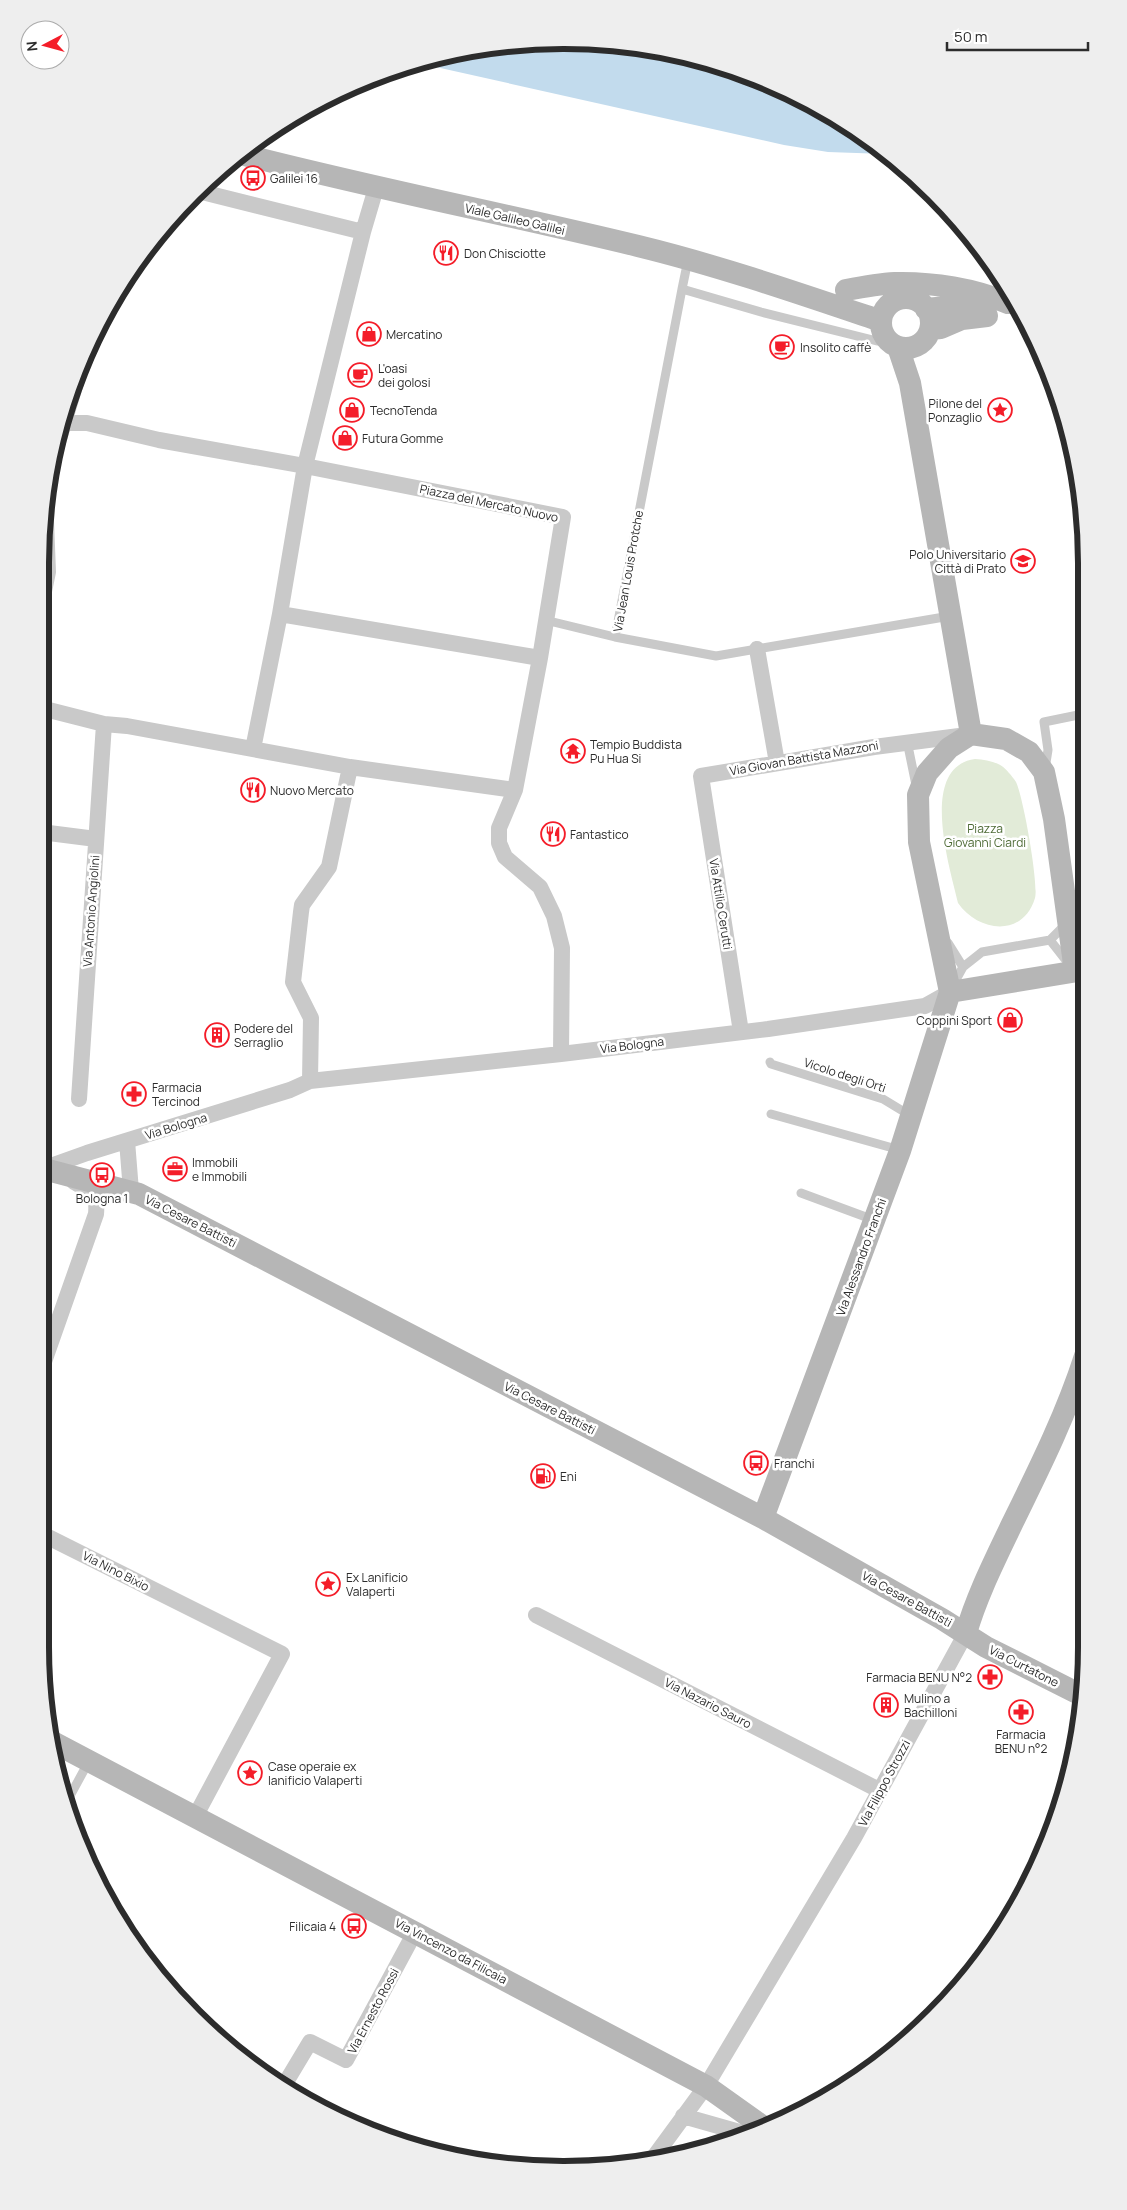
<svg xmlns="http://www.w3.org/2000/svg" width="1127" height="2210" viewBox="0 0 1127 2210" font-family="Manrope,sans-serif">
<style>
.green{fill:#e2ebd8}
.water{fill:#c2dbed}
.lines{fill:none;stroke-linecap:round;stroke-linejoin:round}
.lane{stroke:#c9c9c9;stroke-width:9}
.street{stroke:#c9c9c9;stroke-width:16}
.secondary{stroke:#b6b6b6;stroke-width:22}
.labels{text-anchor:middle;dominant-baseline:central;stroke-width:5;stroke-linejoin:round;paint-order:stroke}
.poi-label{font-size:12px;fill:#2c2c2c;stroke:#fff;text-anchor:start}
.street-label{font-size:12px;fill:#2c2c2c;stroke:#fff}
.park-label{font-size:12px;fill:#4e6b36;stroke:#fff}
.rim{fill:none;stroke:#2c2c2c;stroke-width:6}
</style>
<rect width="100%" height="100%" fill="#fff"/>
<path class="green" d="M975,759C988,760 1001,762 1009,773C1011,775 1014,779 1016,782C1023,796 1039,884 1035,898C1023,938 978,932 958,903C950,868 918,767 975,759Z"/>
<path class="water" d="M597,41L699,58L795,94L885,154L828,152L784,145L418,63L495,45Z"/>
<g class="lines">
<path class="lane" d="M688,260L682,289L761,312L877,341H888
M682,289L615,637L716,656L950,616
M1032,343L1035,342
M545,620L615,637
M907,741L916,785
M1045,769L1048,750L1044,722L1083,714
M1050,940L1068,963
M948,943L963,967
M953,985L963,967L982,952L1050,940L1066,924
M770,1062L771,1064L883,1099L911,1116
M771,1114L900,1150
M801,1193L874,1220
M65,1805L89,1761"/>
<path class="street" d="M198,191L363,232
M53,459L79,373
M41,606L48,572L46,521L47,492
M280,614L540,658
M757,649L777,763
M41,708L104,724L127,726L350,767L515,790L540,658L563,517L305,466L159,440L87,423H64
M253,749L280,614L305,466L363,232L376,188
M515,790L499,828V843L505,857L540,887L554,916L562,948L561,1054
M41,832L96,839
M741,1032L701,776L874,747L967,735
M310,1081L311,1018L293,982L301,912L302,905L329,867L350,767
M79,1099L104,724
M127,1141L131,1191
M45,1168L87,1153L290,1090L310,1081L561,1054L768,1029L925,1006L950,992
M40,1373L96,1214C98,1193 91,1191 74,1182
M40,1533L282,1654L195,1817
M536,1615L879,1790
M283,2087L310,2042L346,2060L415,1932
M683,2116L750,2135
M651,2161L706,2086L854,1838L966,1633"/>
<path class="secondary" d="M241,154C372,188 506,214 638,246C720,266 801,294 881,321
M846,290C862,287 879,284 895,283C933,282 974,289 1008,303
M881 323a25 25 0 1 1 50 0a25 25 0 1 1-50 0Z
M926,309L988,303
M930,329L941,328L962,319L987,316
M898,347L910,383L971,734
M950,992L1084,970
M40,1168L139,1194L763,1518L942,1619L986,1647L1083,1696
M763,1518L900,1151L950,992L919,842L918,795L927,773L949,748L971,734L1006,739L1029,752L1044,772L1054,819L1075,971
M966,1633C977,1595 995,1560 1012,1524C1039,1469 1066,1415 1085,1356
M49,1740L706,2086L765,2128"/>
</g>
<defs>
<g id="bus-ring" transform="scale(1.25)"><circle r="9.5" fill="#fff" stroke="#f41d29" stroke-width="1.5"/><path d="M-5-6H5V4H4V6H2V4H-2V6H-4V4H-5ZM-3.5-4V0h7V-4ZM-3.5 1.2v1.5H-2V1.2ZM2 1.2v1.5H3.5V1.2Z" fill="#f41d29"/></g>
<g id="restaurant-ring" transform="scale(1.25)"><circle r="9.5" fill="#fff" stroke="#f41d29" stroke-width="1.5"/><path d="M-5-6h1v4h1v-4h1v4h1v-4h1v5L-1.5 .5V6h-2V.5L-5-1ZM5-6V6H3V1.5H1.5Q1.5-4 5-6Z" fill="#f41d29"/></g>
<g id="shop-ring" transform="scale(1.25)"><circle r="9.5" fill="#fff" stroke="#f41d29" stroke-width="1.5"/><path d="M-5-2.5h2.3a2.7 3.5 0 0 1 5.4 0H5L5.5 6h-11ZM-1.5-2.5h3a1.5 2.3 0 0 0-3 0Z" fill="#f41d29"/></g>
<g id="cafe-ring" transform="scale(1.25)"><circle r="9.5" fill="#fff" stroke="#f41d29" stroke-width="1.5"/><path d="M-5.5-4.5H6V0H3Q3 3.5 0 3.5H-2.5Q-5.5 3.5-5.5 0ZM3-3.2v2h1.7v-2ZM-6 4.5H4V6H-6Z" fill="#f41d29"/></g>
<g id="sight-ring" transform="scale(1.25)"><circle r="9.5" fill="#fff" stroke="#f41d29" stroke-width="1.5"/><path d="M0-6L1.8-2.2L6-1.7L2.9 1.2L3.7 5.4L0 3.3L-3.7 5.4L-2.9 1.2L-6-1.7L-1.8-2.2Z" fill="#f41d29"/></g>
<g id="university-ring" transform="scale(1.25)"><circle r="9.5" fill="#fff" stroke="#f41d29" stroke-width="1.5"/><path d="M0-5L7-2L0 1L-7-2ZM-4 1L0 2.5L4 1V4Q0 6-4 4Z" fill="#f41d29"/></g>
<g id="temple-ring" transform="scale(1.25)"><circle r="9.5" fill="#fff" stroke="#f41d29" stroke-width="1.5"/><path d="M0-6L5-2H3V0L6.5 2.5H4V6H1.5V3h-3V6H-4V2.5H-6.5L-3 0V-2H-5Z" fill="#f41d29"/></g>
<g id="building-ring" transform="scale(1.25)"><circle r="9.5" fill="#fff" stroke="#f41d29" stroke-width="1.5"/><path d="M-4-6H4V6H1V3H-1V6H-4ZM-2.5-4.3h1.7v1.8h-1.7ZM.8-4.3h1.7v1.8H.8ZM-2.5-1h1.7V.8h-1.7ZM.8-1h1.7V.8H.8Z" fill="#f41d29"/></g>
<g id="pharmacy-ring" transform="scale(1.25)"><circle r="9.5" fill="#fff" stroke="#f41d29" stroke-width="1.5"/><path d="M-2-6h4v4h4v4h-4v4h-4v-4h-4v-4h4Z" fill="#f41d29"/></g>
<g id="office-ring" transform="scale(1.25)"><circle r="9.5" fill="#fff" stroke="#f41d29" stroke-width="1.5"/><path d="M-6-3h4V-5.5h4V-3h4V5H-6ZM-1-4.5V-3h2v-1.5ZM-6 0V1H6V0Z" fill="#f41d29"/></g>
<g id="fuel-ring" transform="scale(1.25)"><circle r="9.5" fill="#fff" stroke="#f41d29" stroke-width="1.5"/><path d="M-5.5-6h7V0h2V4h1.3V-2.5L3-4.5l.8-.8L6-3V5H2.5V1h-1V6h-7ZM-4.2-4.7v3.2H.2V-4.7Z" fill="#f41d29"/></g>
</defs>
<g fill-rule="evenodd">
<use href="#bus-ring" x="253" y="178"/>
<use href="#restaurant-ring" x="446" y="253"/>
<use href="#shop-ring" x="369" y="334"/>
<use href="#cafe-ring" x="782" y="347"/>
<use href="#cafe-ring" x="360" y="375"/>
<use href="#shop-ring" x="352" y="410"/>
<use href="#sight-ring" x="1000" y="410"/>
<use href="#shop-ring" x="345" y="438"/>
<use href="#university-ring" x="1023" y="561"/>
<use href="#temple-ring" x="573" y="751"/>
<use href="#restaurant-ring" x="253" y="790"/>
<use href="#restaurant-ring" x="553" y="834"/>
<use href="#shop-ring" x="1010" y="1020"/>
<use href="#building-ring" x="217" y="1035"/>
<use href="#pharmacy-ring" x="134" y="1094"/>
<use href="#office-ring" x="175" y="1169"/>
<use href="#bus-ring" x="102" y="1175"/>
<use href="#bus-ring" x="756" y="1463"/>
<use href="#fuel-ring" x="543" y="1476"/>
<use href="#sight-ring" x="328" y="1584"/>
<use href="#pharmacy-ring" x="990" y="1677"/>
<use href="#building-ring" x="886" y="1705"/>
<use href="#pharmacy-ring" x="1021" y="1712"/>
<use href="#sight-ring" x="250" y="1773"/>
<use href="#bus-ring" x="354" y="1926"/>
</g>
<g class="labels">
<g class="poi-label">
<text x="270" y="178">Galilei 16</text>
<text x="464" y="253">Don Chisciotte</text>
<text x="386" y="334">Mercatino</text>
<text x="800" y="347">Insolito caffè</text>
<text x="378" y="368">L'oasi<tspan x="378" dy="14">dei golosi</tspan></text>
<text x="982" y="403" text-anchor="end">Pilone del<tspan x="982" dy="14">Ponzaglio</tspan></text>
<text x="370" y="410">TecnoTenda</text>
<text x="362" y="438">Futura Gomme</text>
<text x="1006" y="554" text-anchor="end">Polo Universitario<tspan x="1006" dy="14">Città di Prato</tspan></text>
<text x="590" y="744">Tempio Buddista<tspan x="590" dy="14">Pu Hua Si</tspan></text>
<text x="270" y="790">Nuovo Mercato</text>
<text x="570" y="834">Fantastico</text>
<text x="992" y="1020" text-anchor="end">Coppini Sport</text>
<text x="234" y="1028">Podere del<tspan x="234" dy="14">Serraglio</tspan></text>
<text x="152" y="1087">Farmacia<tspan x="152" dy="14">Tercinod</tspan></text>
<text x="192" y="1162">Immobili<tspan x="192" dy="14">e Immobili</tspan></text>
<text x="102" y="1198" text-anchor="middle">Bologna 1</text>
<text x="774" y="1463">Franchi</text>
<text x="560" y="1476">Eni</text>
<text x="346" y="1577">Ex Lanificio<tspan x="346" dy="14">Valaperti</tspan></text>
<text x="972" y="1677" text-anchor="end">Farmacia BENU N°2</text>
<text x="904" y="1698">Mulino a<tspan x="904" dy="14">Bachilloni</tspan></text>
<text x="1021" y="1734" text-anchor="middle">Farmacia<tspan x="1021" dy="14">BENU n°2</tspan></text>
<text x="268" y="1766">Case operaie ex<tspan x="268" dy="14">lanificio Valaperti</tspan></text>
<text x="336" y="1926" text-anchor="end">Filicaia 4</text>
</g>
<g class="street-label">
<text transform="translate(515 219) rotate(13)">Viale Galileo Galilei</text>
<text transform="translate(489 503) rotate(12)">Piazza del Mercato Nuovo</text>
<text transform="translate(628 571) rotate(-80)">Via Jean Louis Protche</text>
<text transform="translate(804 758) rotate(-10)">Via Giovan Battista Mazzoni</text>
<text transform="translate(721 904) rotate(81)">Via Attilio Cerutti</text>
<text transform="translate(91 911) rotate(-86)">Via Antonio Angiolini</text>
<text transform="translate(632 1045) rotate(-7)">Via Bologna</text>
<text transform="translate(845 1075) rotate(18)">Vicolo degli Orti</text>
<text transform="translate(176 1126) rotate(-17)">Via Bologna</text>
<text transform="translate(191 1221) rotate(27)">Via Cesare Battisti</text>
<text transform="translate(861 1257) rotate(-70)">Via Alessandro Franchi</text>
<text transform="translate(550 1408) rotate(27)">Via Cesare Battisti</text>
<text transform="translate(116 1571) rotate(27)">Via Nino Bixio</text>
<text transform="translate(907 1599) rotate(29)">Via Cesare Battisti</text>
<text transform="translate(1024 1666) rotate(27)">Via Curtatone</text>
<text transform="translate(708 1703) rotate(27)">Via Nazario Sauro</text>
<text transform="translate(884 1783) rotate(-62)">Via Filippo Strozzi</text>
<text transform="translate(451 1951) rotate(28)">Via Vincenzo da Filicaia</text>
<text transform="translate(373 2011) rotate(-62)">Via Ernesto Rossi</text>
</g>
<g class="park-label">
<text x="985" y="828">Piazza<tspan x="985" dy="14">Giovanni Ciardi</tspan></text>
</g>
</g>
<path d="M0 0H1127V2210H0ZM563 49H564A514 514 0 0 1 1078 563V1647A514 514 0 0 1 564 2161H563A514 514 0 0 1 49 1647V563A514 514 0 0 1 563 49Z" fill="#eee" fill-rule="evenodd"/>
<path class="rim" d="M563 49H564A514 514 0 0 1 1078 563V1647A514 514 0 0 1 564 2161H563A514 514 0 0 1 49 1647V563A514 514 0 0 1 563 49Z"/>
<g transform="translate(45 45) rotate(264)"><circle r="24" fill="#ffffff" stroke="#ababab"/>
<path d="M0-4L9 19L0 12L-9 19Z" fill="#f41d29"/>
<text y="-8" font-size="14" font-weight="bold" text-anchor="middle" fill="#2c2c2c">N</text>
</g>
<path d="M947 42v8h141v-8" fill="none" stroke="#2c2c2c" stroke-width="2.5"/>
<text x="954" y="42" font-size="15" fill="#2c2c2c" stroke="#ffffff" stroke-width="4" paint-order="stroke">50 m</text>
</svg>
